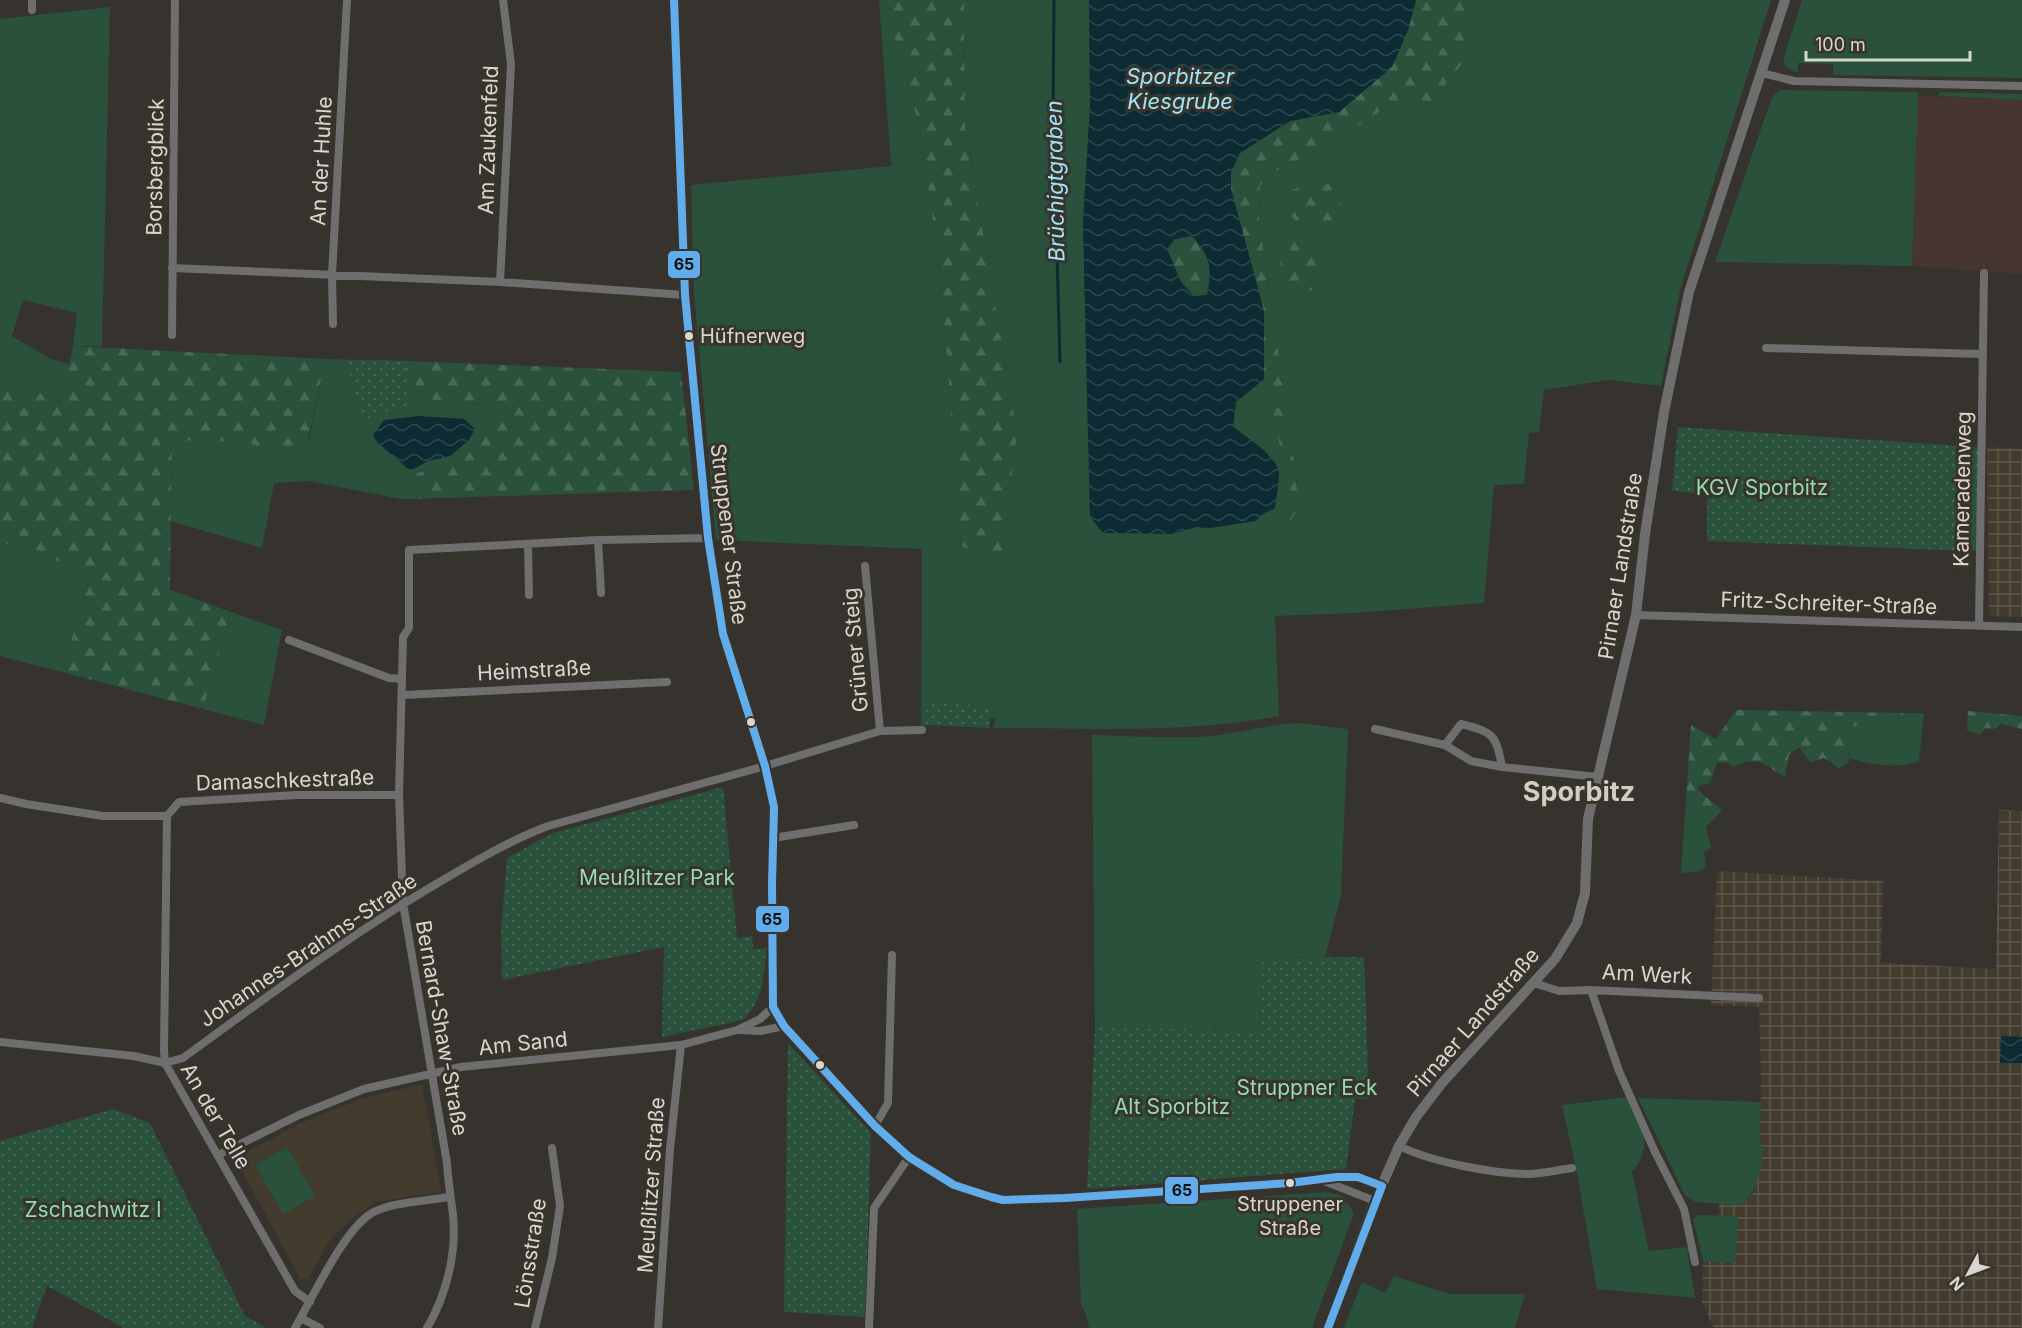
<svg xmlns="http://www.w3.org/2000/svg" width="2022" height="1328" viewBox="0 0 2022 1328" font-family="Inter,sans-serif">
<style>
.commercial{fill:#473630}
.industrial{fill:url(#industrial-grid)}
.built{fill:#433b2e}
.grass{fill:#29513b}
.forest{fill:url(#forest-firs)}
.park{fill:url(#park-dots)}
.water{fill:url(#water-waves);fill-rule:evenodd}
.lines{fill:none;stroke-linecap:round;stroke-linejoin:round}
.stream{stroke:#0c2b32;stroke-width:3}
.minor{stroke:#6e6e6e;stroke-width:8}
.tertiary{stroke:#6e6e6e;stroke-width:10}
.bus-1-casing{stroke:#39342b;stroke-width:12}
.bus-1{stroke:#61acea;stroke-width:8}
.bus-dot{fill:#d9d5d0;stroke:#39342b;stroke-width:2}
.labels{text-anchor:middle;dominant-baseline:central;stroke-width:6;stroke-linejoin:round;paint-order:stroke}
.bus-label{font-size:20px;fill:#d9d5d0;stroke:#39342b;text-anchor:start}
.street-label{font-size:21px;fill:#d9d5d0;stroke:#39342b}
.park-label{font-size:21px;fill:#91ddb1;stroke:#39342b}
.water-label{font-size:22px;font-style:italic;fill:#9de5fa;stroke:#39342b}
.district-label{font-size:27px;font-weight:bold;fill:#d3ccc1;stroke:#39342b}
.line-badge{stroke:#39342b;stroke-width:2}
.pale-badge-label{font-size:16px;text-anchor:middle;font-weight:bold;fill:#111}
</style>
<defs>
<pattern id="industrial-grid" width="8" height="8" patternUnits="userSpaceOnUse" patternTransform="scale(1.5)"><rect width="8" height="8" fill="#433b2e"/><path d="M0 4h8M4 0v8" fill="none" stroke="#5e564b"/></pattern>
<pattern id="forest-firs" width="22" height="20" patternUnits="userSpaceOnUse" patternTransform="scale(1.5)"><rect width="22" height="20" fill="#29513b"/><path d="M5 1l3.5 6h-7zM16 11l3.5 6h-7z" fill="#476956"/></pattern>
<pattern id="park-dots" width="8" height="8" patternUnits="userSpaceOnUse" patternTransform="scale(1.5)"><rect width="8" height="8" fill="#29513b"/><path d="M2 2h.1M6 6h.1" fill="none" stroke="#476956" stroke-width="1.8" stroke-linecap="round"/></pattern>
<pattern id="water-waves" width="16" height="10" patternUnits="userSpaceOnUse" patternTransform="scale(1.5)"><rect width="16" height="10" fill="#0c2b32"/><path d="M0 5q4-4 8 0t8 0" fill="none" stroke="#2f494f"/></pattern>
</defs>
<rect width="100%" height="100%" fill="#36332e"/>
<path class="commercial" d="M1917,96L2022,100V274L1912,266Z"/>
<path class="industrial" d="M1987,447L2022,449V617L1989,616Z
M1999,810L2022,811V1328H1714L1702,1302L1703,1261H1718L1719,1204L1738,1205L1748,1199L1754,1192L1764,1146H1760L1761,1081L1759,1007L1711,1005L1717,871L1883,881L1881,963L1996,969Z"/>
<path class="built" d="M422,1084L441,1192L375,1202L354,1217L331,1238L308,1279L300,1278L235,1158L301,1123L361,1099Z"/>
<path class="grass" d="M879,0H884L920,128L941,280L961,546L1017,433L965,126L964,0H1089L1090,106L1083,222L1090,517L1172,534L1196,527L1210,528L1261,515L1274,508L1265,450L1244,437L1233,426L1236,402L1264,379L1286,471L1285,510L1266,520L1257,521L1260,532L1287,526L1298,509L1296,475L1259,219L1260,186L1273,172L1329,145L1379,112L1431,103L1469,55L1466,40L1472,0H1771L1680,290L1661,386L1608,380L1544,390L1539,432L1529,433L1524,484L1494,485L1484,603L1354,613L1275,616L1279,716C1186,734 1088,728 993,728L996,717L990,719V708L927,699L926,725L921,726L922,549L716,540L694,292L691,185L891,166Z
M1802,0H2022V78L1833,75V64L1798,63V73L1789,69L1784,64V57Z
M110,7L102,346H73L77,313L23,300L12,336L49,358L70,365L63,402L0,377V19Z
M1780,90L1918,92L1912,266L1715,262L1772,97Z
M1939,92L2022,94V100L1939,96Z
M325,359L407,361L408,397L494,406L495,426L461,458L409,476L411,499H400L309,481L274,483L262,548L171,521L172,439L243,442L276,451L309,441Z
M0,542L91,572L62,672L0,656Z
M231,612L282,630L264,725L203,709Z
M1904,713H1924L1919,761C1901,770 1867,764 1849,758L1846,728L1874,722L1897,720Z
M1299,723L1348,729L1341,895L1325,957L1263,958L1260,1030L1095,1028L1092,735C1128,736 1163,738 1199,737C1233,735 1265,725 1299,723Z
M1686,798L1699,814L1697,827H1706L1711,848L1704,852L1706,868L1696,872L1681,873Z
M1626,1097C1640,1126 1656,1143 1632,1172L1649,1251L1687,1247L1695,1298L1597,1289L1578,1179L1562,1105Z
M1638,1098L1761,1102L1760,1146H1764C1760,1165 1759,1204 1733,1205L1696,1202L1685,1195Z
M287,1147L315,1196L283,1214L255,1165Z
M1328,1192L1342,1196L1354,1213L1312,1328H1089L1086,1315L1081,1305L1077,1209Z
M1697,1215L1738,1216L1736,1263L1703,1261L1693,1219Z
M1394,1276L1449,1294H1525L1515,1328H1344L1362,1282L1385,1293Z"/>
<path class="forest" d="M884,0H964L965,126L1017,433L1002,552L979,553L961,546L941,280L920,128Z
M1416,0H1472L1466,40L1469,55L1431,103L1379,112L1329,145L1273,172L1260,186L1259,219L1296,475L1298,509L1287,526L1260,532L1256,521L1266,520L1285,510L1286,471L1264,379V311L1231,189V172L1240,153L1290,121L1339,112L1408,30Z
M1308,183L1330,184L1342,200L1339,209L1328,224L1302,228L1287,211L1288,192Z
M1192,236C1211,255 1212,269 1207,295L1194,297L1181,282L1167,249L1175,239Z
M1291,237L1305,239L1321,249L1326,275L1310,291H1290C1280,269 1274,258 1291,237Z
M73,346L325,359L308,441L293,451H276L243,442L172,440L170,590L231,612L203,709L62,672L91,572L0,542V377L62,402Z
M407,361L681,372L694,490L411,499L409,476L461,458L495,426L493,406L407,397Z
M1736,710L1904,713L1897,720L1874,722L1846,728L1849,762L1839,768L1824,758L1810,762L1799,747L1789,755L1785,777C1762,764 1758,754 1733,767L1728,763L1717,762L1710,783L1698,786V790L1722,810L1706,827H1697L1699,814L1686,798L1691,725L1716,739Z
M1968,711L2022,716V729L2001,724L1995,729L1985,728L1980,735L1967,730Z"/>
<path class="park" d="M347,360L407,361V397L415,408H397L364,419L355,393Z
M1678,427L1979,447L1977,551L1707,541V494L1672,491Z
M927,699L990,708V728L926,725Z
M723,787L737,938L752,936L753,949L767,948C763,976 765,999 743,1020L662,1037L664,947L502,980L501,931L507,858L553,833Z
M1364,957L1369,1099H1355L1346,1169L1087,1189L1095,1028L1260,1030L1263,958Z
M788,1043L871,1133L865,1317L784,1312Z
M113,1109L150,1123L245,1316L266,1328H124L47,1286L32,1328H0V1141Z"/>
<path class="water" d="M1089,0H1416L1408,30L1392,67L1339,112L1290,121L1240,153L1231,172V189L1264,311V379L1236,402L1233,426C1246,438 1277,455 1279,474C1279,485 1276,498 1275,508L1261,515L1256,521L1210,528L1196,527L1172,534L1103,533L1090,517L1083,222L1090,106ZM1192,236C1210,255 1213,270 1207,295L1194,296L1181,282L1167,249L1175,239Z
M419,416L464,419L475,429L469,440L450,456L428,461L412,470L407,468L377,442L373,435L384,420Z
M2001,1036L2022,1037V1063H2000Z"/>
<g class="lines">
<path class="stream" d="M1054,0L1053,114L1060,362"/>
<path class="minor" d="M674,0L685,295L708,538L723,634L765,766L774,807L772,884L773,1007L784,1026L875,1126L909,1157L934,1174L954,1185L991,1197L1003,1200L1065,1198L1290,1183L1337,1177H1358L1382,1186
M32,10V0
M1762,73L1794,81L2022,86
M172,268L500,282L685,295
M500,282L511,64L503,0
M333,324L332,275L347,0
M172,335L175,0
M1766,348L1982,354
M598,540L601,593
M528,544L529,595
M865,566L880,731
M1636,615L2022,627
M1979,625L1984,273
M289,640L389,678L402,679
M403,695L667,682
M1375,729L1445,745L1471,761L1502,767L1598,777
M1445,745L1461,724C1493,732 1496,734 1502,767
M0,798L26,804L103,816H167L179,802L296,795H399
M167,816L164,1049L165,1063L295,1291L310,1302
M773,838L854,825
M1534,983L1559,991L1591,990L1759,998
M1591,990L1619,1071L1655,1152L1684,1209L1695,1262
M738,1030L760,1031L784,1026
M0,1042L134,1056L165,1063L183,1058C268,996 352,933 443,880C477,860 511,840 548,826L765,766L880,731L922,730
M875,1126L888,1103L892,955
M1399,1146C1432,1162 1493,1174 1530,1174C1544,1173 1558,1170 1572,1168
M218,1155L299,1115L364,1089L461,1067L681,1045L737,1030L760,1019L773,1007
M1324,1181L1375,1201
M301,1318L320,1328
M295,1328C312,1299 344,1229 372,1213C391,1202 427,1201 449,1197
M427,1328C446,1296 457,1253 453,1215C451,1198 448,1181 447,1163L403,903L399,795L403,637L409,628V550L598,540L708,538
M535,1328L552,1258L560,1206L552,1148
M658,1328L670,1149L681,1045
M869,1328L874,1208L909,1157"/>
<path class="tertiary" d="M1328,1328L1375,1201L1399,1146L1416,1117L1442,1083L1555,959L1577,923L1585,893L1588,819L1636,615L1645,534L1664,412L1689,292L1785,0"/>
<g class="bus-1-casing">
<path id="bus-1" d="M674,0L685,295L708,538L723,634L765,766L774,807L772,884L773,1007L784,1026L875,1126L909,1157L954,1185L991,1197L1003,1200L1065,1198L1290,1183L1337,1177H1358L1382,1186L1328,1328"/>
</g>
<use href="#bus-1" class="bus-1"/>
</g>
<g class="bus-dot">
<circle cx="689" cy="336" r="5"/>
<circle cx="751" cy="722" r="5"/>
<circle cx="820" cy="1065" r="5"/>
<circle cx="1290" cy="1183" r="5"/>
</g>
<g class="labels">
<g class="bus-label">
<text x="700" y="336">Hüfnerweg</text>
<text x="1290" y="1204" text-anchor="middle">Struppener<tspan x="1290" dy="24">Straße</tspan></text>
</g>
<g class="street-label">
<text transform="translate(488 140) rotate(-88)">Am Zaukenfeld</text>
<text transform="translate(321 161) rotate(-87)">An der Huhle</text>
<text transform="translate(155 167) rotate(-89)">Borsbergblick</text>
<text transform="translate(1962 489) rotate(-89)">Kameradenweg</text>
<text transform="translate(729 534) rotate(83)">Struppener Straße</text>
<text transform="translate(1620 566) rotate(-81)">Pirnaer Landstraße</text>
<text transform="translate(1829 603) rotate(2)">Fritz-Schreiter-Straße</text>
<text transform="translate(855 650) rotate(-95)">Grüner Steig</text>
<text transform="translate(534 670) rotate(-3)">Heimstraße</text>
<text transform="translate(285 780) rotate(-2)">Damaschkestraße</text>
<text transform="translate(308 950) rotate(-34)">Johannes-Brahms-Straße</text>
<text transform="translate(1647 974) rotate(3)">Am Werk</text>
<text transform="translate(1473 1022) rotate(-49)">Pirnaer Landstraße</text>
<text transform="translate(442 1028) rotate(80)">Bernard-Shaw-Straße</text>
<text transform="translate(523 1043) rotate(-6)">Am Sand</text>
<text transform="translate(216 1116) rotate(60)">An der Telle</text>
<text transform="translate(651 1185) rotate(-86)">Meußlitzer Straße</text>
<text transform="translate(530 1253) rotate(-81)">Lönsstraße</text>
</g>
<g class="park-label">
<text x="1762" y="487">KGV Sporbitz</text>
<text x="657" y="877">Meußlitzer Park</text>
<text x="1307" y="1087">Struppner Eck</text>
<text x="1172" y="1106">Alt Sporbitz</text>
<text x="93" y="1209">Zschachwitz I</text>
</g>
<g class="water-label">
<text x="1180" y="76">Sporbitzer<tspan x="1180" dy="25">Kiesgrube</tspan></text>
<text transform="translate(1055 181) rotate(-91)">Brüchigtgraben</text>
</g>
<g class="district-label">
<text x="1579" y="791">Sporbitz</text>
</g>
</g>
<g class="line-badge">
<rect x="667" y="250" width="34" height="29" rx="6" fill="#61acea"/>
<rect x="755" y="905" width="35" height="28" rx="6" fill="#61acea"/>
<rect x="1164" y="1176" width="35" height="29" rx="6" fill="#61acea"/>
</g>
<g class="pale-badge-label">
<text x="684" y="270">65</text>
<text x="772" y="925">65</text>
<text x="1182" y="1196">65</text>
</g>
<g transform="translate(1968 1274) rotate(229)" stroke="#39342b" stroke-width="4.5" paint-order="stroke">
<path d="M0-4.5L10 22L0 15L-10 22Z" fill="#d9d5d0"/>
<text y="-9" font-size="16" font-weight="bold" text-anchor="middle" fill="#d9d5d0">N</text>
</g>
<path d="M1806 51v9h164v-9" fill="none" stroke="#d9d5d0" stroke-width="3"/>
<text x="1815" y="51" font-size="18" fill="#d9d5d0" stroke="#39342b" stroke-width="4.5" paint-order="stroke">100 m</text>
</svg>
